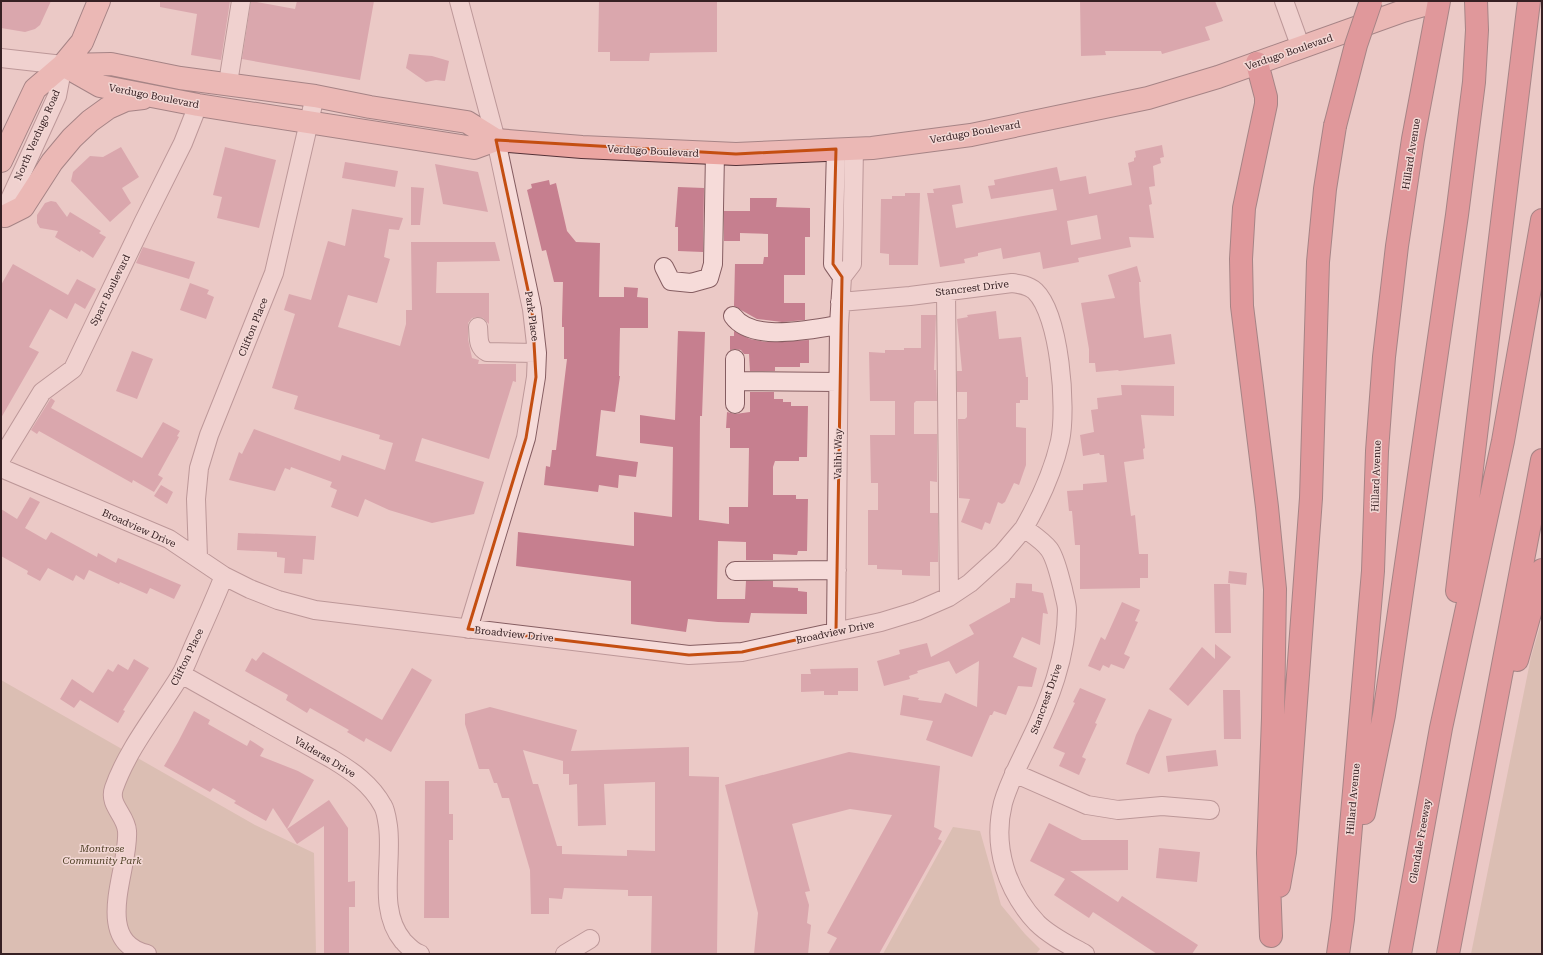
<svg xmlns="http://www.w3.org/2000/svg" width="1543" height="955" viewBox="0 0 1543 955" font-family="'Roboto Serif',serif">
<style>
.green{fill:#c8b19b}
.building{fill:#c67f8f;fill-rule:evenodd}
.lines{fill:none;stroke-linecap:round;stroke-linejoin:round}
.minor-casing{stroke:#855d61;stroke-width:20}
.major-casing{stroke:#533137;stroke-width:24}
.highway-casing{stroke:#533137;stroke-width:24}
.minor{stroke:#f6dbd9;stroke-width:18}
.major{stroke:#eba5a1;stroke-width:22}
.highway{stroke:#d35e67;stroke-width:22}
.highway-bridge-casing{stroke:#533137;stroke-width:24;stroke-linecap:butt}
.highway-bridge{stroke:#d35e67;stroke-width:22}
.marked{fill:none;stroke:#c44e11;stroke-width:3;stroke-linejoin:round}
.labels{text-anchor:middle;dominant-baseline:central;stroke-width:3;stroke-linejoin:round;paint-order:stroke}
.street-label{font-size:10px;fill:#362023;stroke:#f3d8d5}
.park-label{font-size:10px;font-style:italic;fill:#514228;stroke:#f3d8d5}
</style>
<rect width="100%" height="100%" fill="#ebc9c6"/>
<path class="green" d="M1542,619V954H1471L1531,657Z
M1,680L255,825L314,853L316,954H1Z
M953,827L980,831L1001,905L1025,934L1040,949L1036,954H883Z"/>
<path class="building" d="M1,1H51L40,25L35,29L25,32L1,28Z
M160,1H230L221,60L191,55L197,14L160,7Z
M251,1L295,9L297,1H374L360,80L242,59Z
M599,1H717V52L650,53L649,61H610V52H598Z
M1080,1H1215L1223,21L1205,27L1210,40L1162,54L1161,51H1105L1106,55L1081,56Z
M409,54L432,56L449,61L445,81L436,80L426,82L406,68Z
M1162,145L1164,157L1160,158L1161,163L1153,166L1155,186L1149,187L1152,204L1149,205L1154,238L1129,237L1131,247L1078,258L1079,262L1043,269L1040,252L1003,259L1001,248L978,253V256L964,259L965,263L940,267L927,193H934L933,189L960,185L963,203L952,205L956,228L1057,210L1053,189L991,199L988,186L995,185L994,180L1057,167L1060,181L1086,176L1089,194L1132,185L1128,163L1134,161V158L1136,157L1135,151ZM1097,215L1101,239L1071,245L1067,221Z
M121,147L139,177L122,188L131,203L110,222L71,181L73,172L90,156L103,157Z
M225,147L276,160L259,228L217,218L222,197L213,195Z
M345,162L398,171L395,187L342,178Z
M435,164L478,172L488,212L443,204Z
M549,180L550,185L556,183L567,231L576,242L600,243L599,297H624V287L638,288L637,297L648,298V328H620L619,376H620L615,412L601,410L596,456L638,462L636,477L619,475L618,488L599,485L598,492L544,485L546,466L550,467L552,450H556L567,359H564V327H562V319L563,282H554L546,250L542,251L527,190L532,188L531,184Z
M411,187L424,188L420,225H411Z
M678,187L704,188L703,252L678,251V227H675Z
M905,193H920L918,265H889V254L880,253L881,199H892V196H905Z
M750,198H777L776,207L810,208V237H805V275H784V303H805V320L782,322L757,319L734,306L735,264H763L764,257H768V234L740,233V241H724V211H750Z
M51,201L56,202L67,217L70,212L101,231L99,233L106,237L93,258L81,250L80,252L55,237L58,231L40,228L37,223V215L45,203Z
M352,209L403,218L399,230L389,229L384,257L390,259L377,303L348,295L338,327L400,346L406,324V310H412L411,242H495L500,261L437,262L436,293H489V324L483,318L478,317L472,318L468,323V339L472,358L479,360L478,364H516V382L513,381L489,459L422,438L415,461L484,482L474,514L432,523L389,510L365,499L358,517L331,507L337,490L330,487L332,482L291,467L290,470L285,468L275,491L229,480L239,452L242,454L254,429L340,461L342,455L385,470L393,443L379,439L380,435L294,409L298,396L272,388L295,314L284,310L289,294L311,300L328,241L345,246Z
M143,247L195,262L189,279L136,263Z
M13,264L68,295L77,279L96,289L85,309L75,303L67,319L50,309L29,347L39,352L1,418V285Z
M1137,266L1141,282H1139L1140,302L1144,338L1171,334L1175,364L1119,371L1118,370L1096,372L1095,363H1089V349L1081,303L1115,298L1108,275Z
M190,283L209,290L207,294L214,297L206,319L180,310Z
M996,311L999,339L1021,337L1026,377H1028V400H1020V403H1016V427L1026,428V465L1019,485L1014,483L1005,502L1002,504L998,502L990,524L985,522L982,530L961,522L970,499L959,498L958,419H965L967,417V392H957V371H962L957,319L968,317L967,315Z
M921,315H936L934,370H936L937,401H916L914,403V434H937V482L930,481V513H938V562H930V576L902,575V570L877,569V565H868V510H878V483H871L870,435H895V401H870L869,352L885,353V350H904V348H921Z
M678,331L705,332L702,416H700L699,520L729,524V507H748L749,448H730V428H726L727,412L735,414L750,412V392H774V399H783V402H791V406H808L807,457H799V461H775L773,467V495H796V499H808L807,551H798L797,555L773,554V560H746V542L718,541L717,599H745L746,581H773V587L798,588V591L807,592V614L751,613L749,623L718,622L688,619L686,632L631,624V581L516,566L518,532L634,546V512L672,517L673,447L640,443V415L675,420Z
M734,331L750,339L766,342L809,340V363H800V367H775V371H750L749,354H744L741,350L735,349L730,350V336H734Z
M132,351L153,359L137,399L116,391Z
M1121,385L1174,386V416L1141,415L1145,448L1143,449L1144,459L1124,462L1131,516L1135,515L1139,554H1148V578H1140V588L1080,589V545H1075L1072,511H1069L1067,491L1083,490V484L1107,482L1104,455H1100L1099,453L1083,456L1080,435L1094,432L1091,410L1098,409L1097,398L1122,395Z
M51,398L55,401L51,408L142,458L163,422L180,431L177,436L179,437L158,475L163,478L154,492L133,480L132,483L39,431L37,434L31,430Z
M161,485L173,492L167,504L154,496Z
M30,497L40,502L25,528L46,540L51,532L97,557L98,553L116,563L118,558L181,585L174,599L150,588L147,594L120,582L119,584L89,570L84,580L76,575L73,581L48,568L40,581L27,574L28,571L1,556V509L17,519Z
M238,533L316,536L314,560L303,559L302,574L284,573L285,558L277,557V552L237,550Z
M1229,571L1247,573L1246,585L1228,583Z
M1016,583L1032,584V591L1043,593L1048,614L1043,613L1040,645L1022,637L1013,657L1037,668L1032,687L1018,686L1006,715L994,711L992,715H990L972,757L926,740L933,721L900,715L903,695L919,698L918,700L941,703L945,693L977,707L979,661L956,674L949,661L917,671L918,673L909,676L910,679L884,686L877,661L900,654L899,650L927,643L931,657L974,634L969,625L1010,602V598H1015Z
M1214,584H1230L1231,633H1215Z
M1122,602L1140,610L1135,621L1138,622L1124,654L1130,657L1124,669L1111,664L1109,668L1103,665L1100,671L1088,666L1101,637L1105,640Z
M1215,644L1231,657L1188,706L1169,689L1202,647L1215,659Z
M263,652L382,720L412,668L432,680L391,752L366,738L364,742L347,732L349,730L310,708L307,713L286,700L288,695L245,671L252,658L256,661Z
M134,659L149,668L123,710L125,711L118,723L80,700L74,708L60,699L72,679L93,693L108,669L113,672L118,664L128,670Z
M858,668V691H838V695H824V691L801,692V674H811L810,669Z
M1080,688L1106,699L1095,723L1097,724L1082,757L1086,759L1079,775L1059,766L1065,753L1053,748L1075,703L1073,702Z
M1223,690H1240L1241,739H1224Z
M490,707L577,730L571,751L689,747V776L719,777L717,954H651L652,896H628V890L564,888L562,899L549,898V914H531L530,870L509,798H502L497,783H494L489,769H479L465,724V714ZM523,750L563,761V774H569V785L577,784L578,826L606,825L604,784L655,782V851L627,850V856L562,854V846H557L538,784H533Z
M1149,709L1172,719L1149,774L1126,764L1136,735Z
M194,711L210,720L208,724L247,746L250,740L264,749L260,756L298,771L314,780L287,829L329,800L348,828V882L355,881V907H349V954H324V826L297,844L273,808L266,821L234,803L236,801L213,788L210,792L164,766L178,742Z
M1216,750L1218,766L1168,772L1166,756Z
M849,752L940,766L934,827L942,831L938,839L942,841L879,954H828L837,938L827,933L892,815L850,809L792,824L810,891L805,892L809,905L807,923L811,925L808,954H754L758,913L725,785Z
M425,781H449V814H453V840H449V918H424Z
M1049,823L1082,840H1128V870L1070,871L1118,902L1122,896L1198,945L1192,954H1157L1093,912L1089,918L1054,895L1065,879L1030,861Z
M1159,848L1200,852L1197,882L1156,878Z"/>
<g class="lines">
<g class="minor-casing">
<path id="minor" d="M459,1L496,140L532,309L537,353L536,377L526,438L468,629
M1284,1L1301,48
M1,58L63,65L57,96L10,199L5,216
M228,83L241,1
M836,149L833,264L842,277
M664,267L671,281L691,283L709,278L713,264L715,153
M946,292L949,597
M840,302L910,296L1012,283C1020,284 1028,285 1035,291C1060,315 1067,408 1060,441C1053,472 1040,500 1024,528C1032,534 1043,541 1049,549C1056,558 1060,579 1063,589C1064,596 1067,603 1067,610C1067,656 1049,702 1029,743C1020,762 1009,782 1003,803C992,847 1007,891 1037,923C1050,936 1069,945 1085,954
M733,316C752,343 811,329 839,325
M478,327C479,337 477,347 487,352L537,353
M735,359V404
M735,381L838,382
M1,459L42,392L73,369L143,223L183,143L198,105
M1,468L169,539L224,576L250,589L278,600L315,610L689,655L742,652L881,622L917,611L949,597L970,583L1002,554L1024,528
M198,557L196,499L199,468L209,435L274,273L315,96
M735,571L837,570
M836,631L839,325L842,277L852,264L854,148
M181,674L332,759C352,771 371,784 383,806C386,811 387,820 388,826C393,863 377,910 403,941C408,946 413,952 420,954
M1014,773L1087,805L1118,810L1162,806L1210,810
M147,954C91,940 130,868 127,831C126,815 108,805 114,788C128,748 158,712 180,676C186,666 190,654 195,643C205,621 215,598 224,576
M565,954L590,939"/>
</g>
<g class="major-casing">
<path id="major" d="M63,65L100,86L198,105L474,148L496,140L582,147L736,154L872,148L971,135L1148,98L1218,77L1403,11L1438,1
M63,65L111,64L180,78L315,96L370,107L467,122L496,140
M1,161L35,89L63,65L82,42L99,1
M5,216L23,207L52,162L72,138L90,121L108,108L126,100L143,98"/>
</g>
<g class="highway-casing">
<path id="highway" d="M1257,63L1266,97V104L1244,208L1241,259L1242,306L1267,507L1275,589L1273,718L1268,853L1271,936
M1457,591L1529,1
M1517,660L1542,570
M1364,813L1384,715L1457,215L1474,82L1477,30L1476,1
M1279,886L1285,852L1311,498L1318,262L1325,189L1335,126
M1338,954L1343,919L1373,571L1377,451L1384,357L1397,246L1413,139L1439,1
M1400,954L1441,728L1503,441L1542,220
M1448,954L1542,460"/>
</g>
<use href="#minor" class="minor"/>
<use href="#major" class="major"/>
<use href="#highway" class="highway"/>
<g class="highway-bridge-casing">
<path id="highway-bridge" d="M1335,126L1356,45L1371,1"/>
</g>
<use href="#highway-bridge" class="highway-bridge"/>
</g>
<path d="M0 0H1543V955H0ZM496,140L736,154L836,149L833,264L842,277L836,631L742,652L689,655L468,629L526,438L536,377L532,309Z" fill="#ebc9c6" fill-opacity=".55" fill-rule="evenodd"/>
<path class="marked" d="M496,140L736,154L836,149L833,264L842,277L836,631L742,652L689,655L468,629L526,438L536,377L532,309Z"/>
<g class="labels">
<g class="street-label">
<text transform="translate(1289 52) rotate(-19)">Verdugo Boulevard</text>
<text transform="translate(154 96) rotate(11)">Verdugo Boulevard</text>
<text transform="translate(975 132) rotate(-10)">Verdugo Boulevard</text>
<text transform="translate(37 135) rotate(-66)">North Verdugo Road</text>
<text transform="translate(653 151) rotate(3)">Verdugo Boulevard</text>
<text transform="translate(1411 154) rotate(-81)">Hillard Avenue</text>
<text transform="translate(972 288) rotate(-7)">Stancrest Drive</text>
<text transform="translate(110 290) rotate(-64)">Sparr Boulevard</text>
<text transform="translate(532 316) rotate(82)">Park Place</text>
<text transform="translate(253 327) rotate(-68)">Clifton Place</text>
<text transform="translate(838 454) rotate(-89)">Valihi Way</text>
<text transform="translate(1376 476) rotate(-88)">Hillard Avenue</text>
<text transform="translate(139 528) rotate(24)">Broadview Drive</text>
<text transform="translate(835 632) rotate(-12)">Broadview Drive</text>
<text transform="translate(514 634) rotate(6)">Broadview Drive</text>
<text transform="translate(187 657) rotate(-64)">Clifton Place</text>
<text transform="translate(1046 699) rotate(-70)">Stancrest Drive</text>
<text transform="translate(325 757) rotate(31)">Valderas Drive</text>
<text transform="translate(1353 799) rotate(-85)">Hillard Avenue</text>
<text transform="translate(1420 841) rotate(-80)">Glendale Freeway</text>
</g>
<g class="park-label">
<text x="102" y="848">Montrose<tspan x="102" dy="12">Community Park</tspan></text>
</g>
</g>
<rect width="1543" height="955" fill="none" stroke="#362023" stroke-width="4"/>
</svg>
